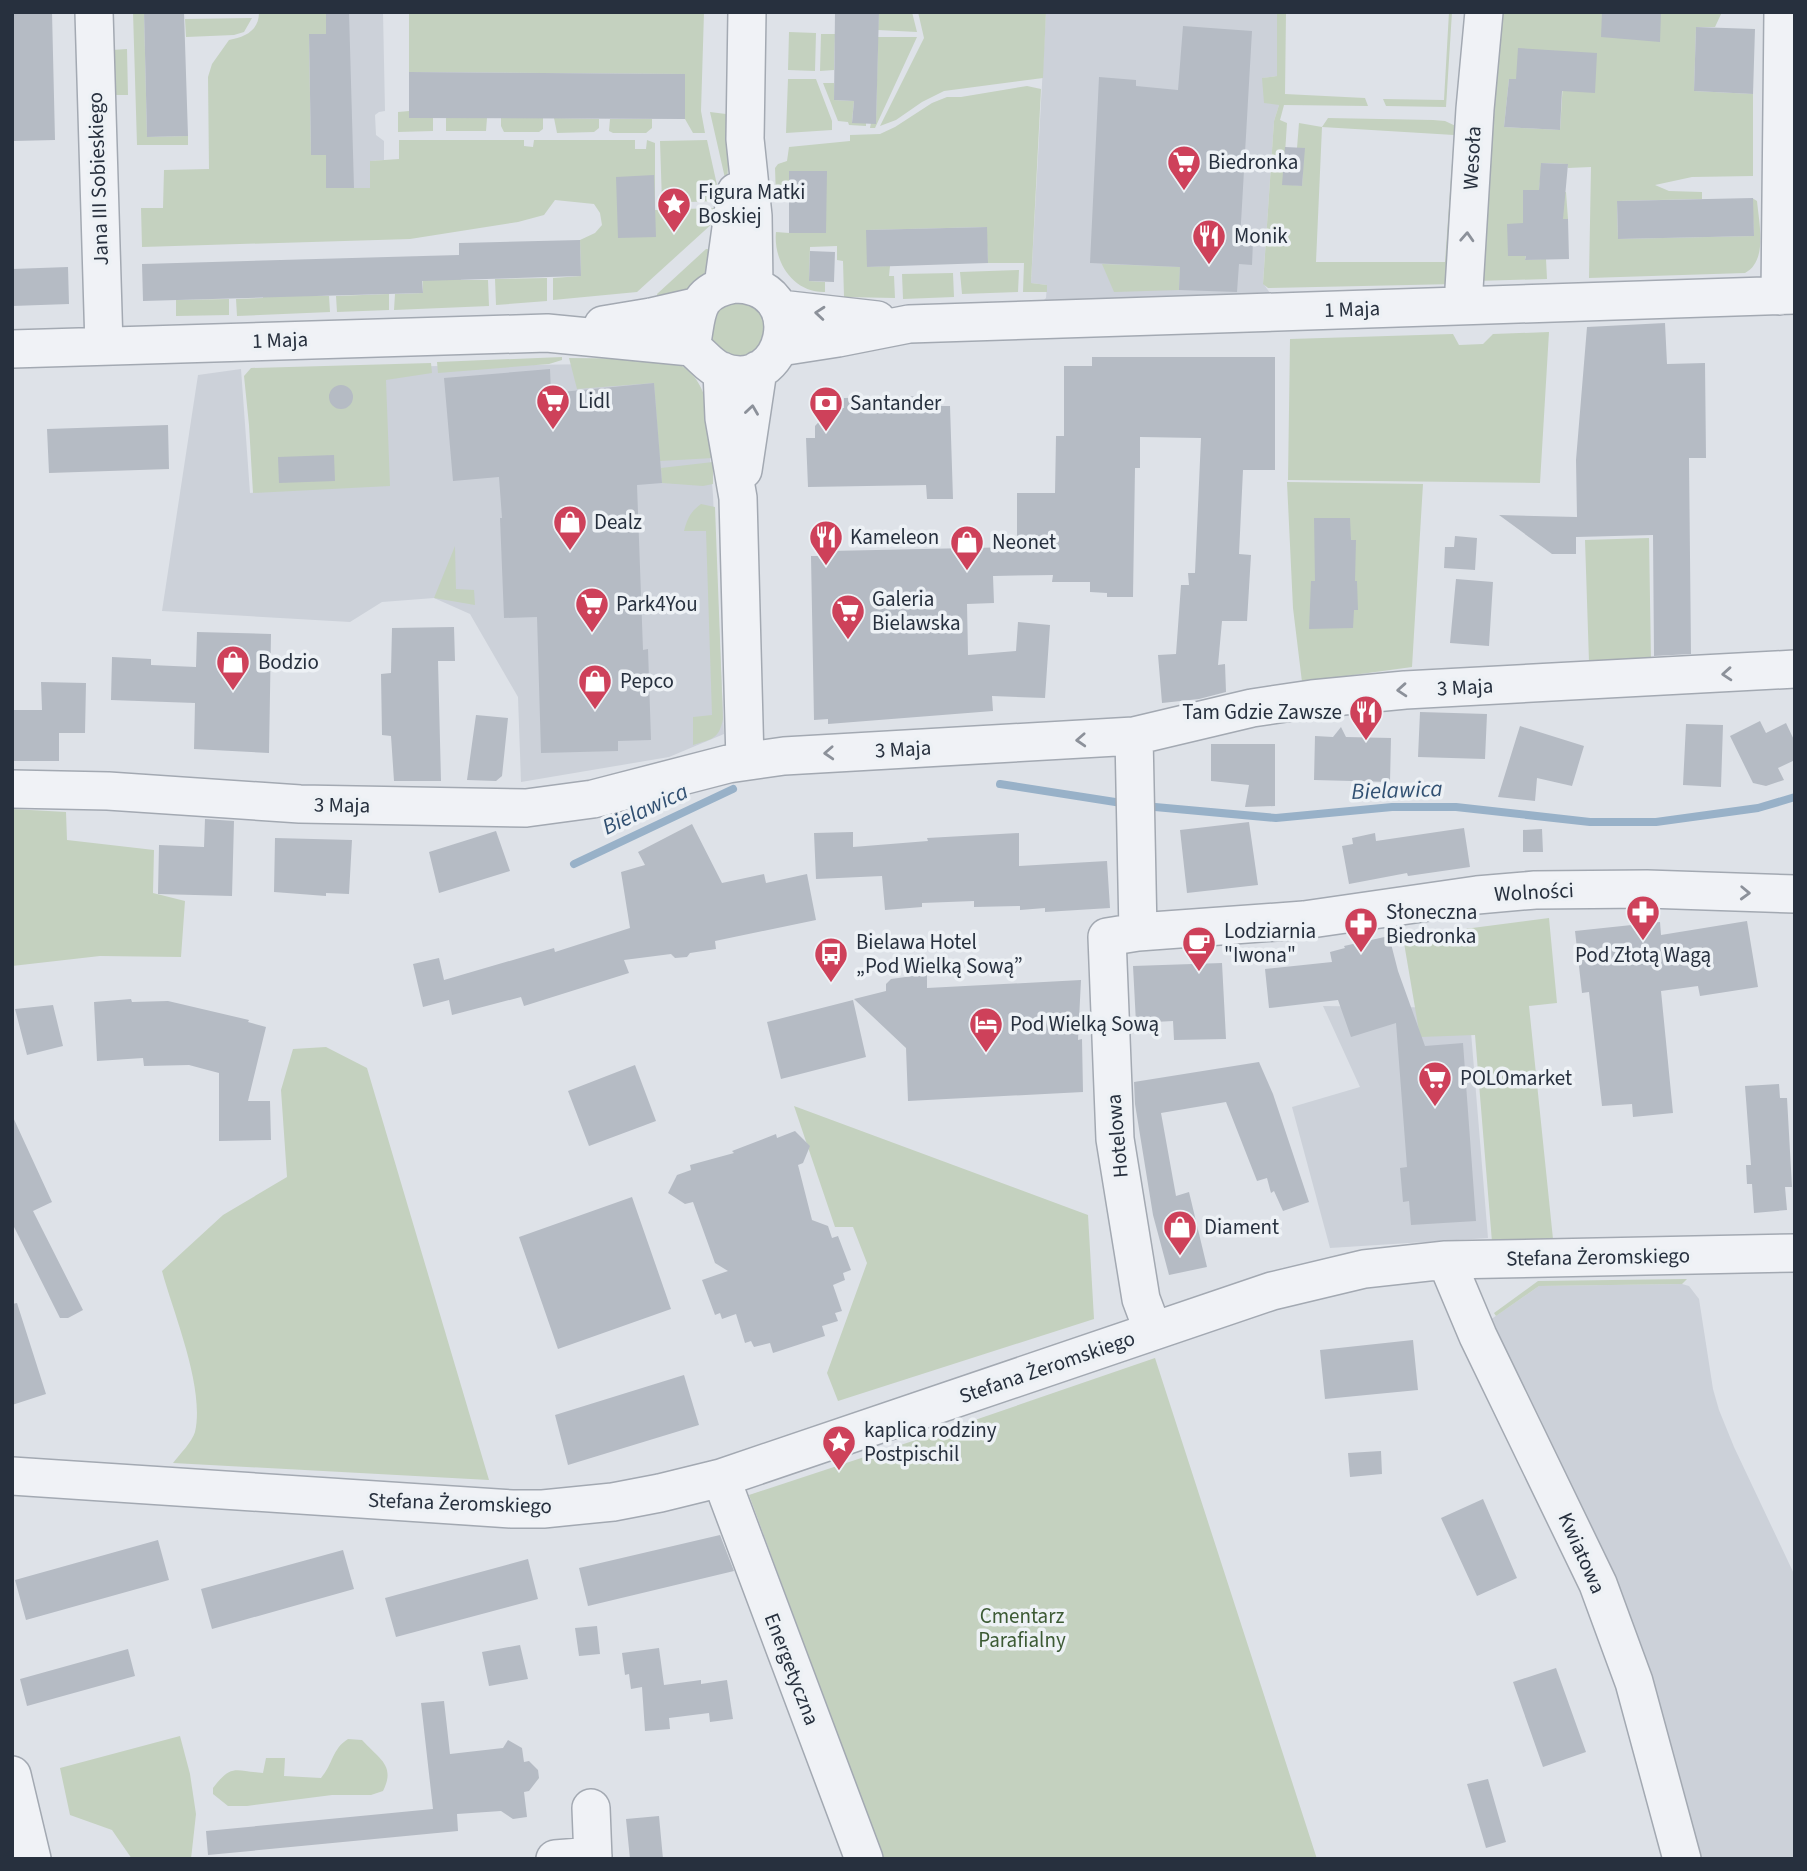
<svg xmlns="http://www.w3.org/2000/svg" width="1807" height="1871" viewBox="0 0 1807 1871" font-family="'Source Sans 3',sans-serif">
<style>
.built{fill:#ccd1d9}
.green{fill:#c4d1bf;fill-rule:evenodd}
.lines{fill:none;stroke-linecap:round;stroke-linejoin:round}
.stream{stroke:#98b1c8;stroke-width:8}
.building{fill:#b5bbc4}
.minor-casing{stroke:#a3a9b2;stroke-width:40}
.minor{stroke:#f0f2f6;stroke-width:37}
.oneway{stroke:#8c919a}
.labels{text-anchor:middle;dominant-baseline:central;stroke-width:7;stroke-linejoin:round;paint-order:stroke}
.street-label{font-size:21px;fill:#27303e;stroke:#edf1f5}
.poi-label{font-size:21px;fill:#27303e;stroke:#edf1f5;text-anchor:start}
.park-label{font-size:21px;fill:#3c5a34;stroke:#edf1f5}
.water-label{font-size:23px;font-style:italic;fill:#315072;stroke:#edf1f5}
</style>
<rect width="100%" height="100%" fill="#dee2e8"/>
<path class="built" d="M326,12H383L385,111L379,112L375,115L376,135L384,141V160L370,161V188H326Z
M1046,12H1277V76L1263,78L1279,105L1274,121L1263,283L1272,296L1041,303L1046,298L1047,285L1031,283Z
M666,363L706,406L713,495L724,734L669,757L521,782L518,697L470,614L434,598L382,602L350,622L162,611L198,375L241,369L250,493L379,477L371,367Z
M1323,1006L1469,1008L1488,1238L1330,1248L1292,1107L1360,1087Z
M1682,1284L1689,1286L1699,1299L1713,1389L1719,1410L1734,1447L1795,1576V1859H1692L1614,1584L1570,1482L1518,1385L1490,1320L1539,1286Z"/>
<path class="green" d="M133,12H144L147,137L188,136V145H137Z
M259,12H326V188H370V161L399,159V140H524V146L533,147L534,140H635V149H646L647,140L655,143V210L714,208V222L637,292L553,300V278L581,276L580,240L595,233L602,225L600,213L594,204L555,200L544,215L518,222L410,239L142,247L141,208H163L164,170L209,169L208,77L212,64L229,40C245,37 259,31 259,12ZM323,34H324L311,155L309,35Z
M409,12H704L701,111L705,133H693L685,119V74L409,72Z
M879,12H912L917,32L878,30Z
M918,12H1046L1043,78L944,91L922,102L896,120L880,126L924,38Z
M1277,12H1286L1285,94L1365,98L1368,106L1284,105L1280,120L1287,123L1283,184L1302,186L1304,148H1297L1299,123L1322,127L1328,118L1433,120L1445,121L1460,128L1455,284L1268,288L1263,284L1274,121L1279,105L1264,103L1262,78L1277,76ZM1322,127L1454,135L1445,262H1316Z
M1449,12H1452L1446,107L1386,106L1383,99L1444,100Z
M1494,12H1722L1715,27H1696L1694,91L1753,94V176L1692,177L1655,185L1669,191L1702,192V199L1617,201L1618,239L1754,236L1752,198L1757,201C1759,223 1768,261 1745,273L1589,278L1591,167L1568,168L1567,164L1542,163L1539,190L1566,192L1568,219L1526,255L1525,260L1546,259L1547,279L1476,281ZM1509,79L1563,82L1560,130L1504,127Z
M252,18L244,32L234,35L186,37L185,19Z
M789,32L816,33L815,71L788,70Z
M821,34H835L834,70L820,71Z
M878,37H917L875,128H870L871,123L876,122Z
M127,49L128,95H113L112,50Z
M788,79H816L832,121V130L786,133Z
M823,83H834V100L854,101L852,122L866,123V126L849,125L848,122L838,121Z
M1027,86L1041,89L1031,283L1047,285V292H1023L1024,263H988L986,227L867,230V267L890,266L889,276H894L895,298L844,297L843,261L837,260V246L810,247L809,281L825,282V292C793,293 773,261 776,232L789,233L827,171H790L789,197H776L775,168L778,164L787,161L789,147L850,141V135L880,134L895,127L932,103L947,97H961Z
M409,111V118H433V131L398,132V112Z
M710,112L726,114L730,121L727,187Z
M446,118H487L486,131H446Z
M501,118H543V129L539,132H504L501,126Z
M554,118L599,119V128L594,132L557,133Z
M610,119H652V128L646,133H613L609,131Z
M707,140L717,185L716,201L662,203L660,141Z
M706,249L721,250L703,283L658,308L657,294Z
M263,261L302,296H329L330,312L237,316L236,299L263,298Z
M460,263L461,280H488L489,306L394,310L395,294L423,293L422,270Z
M1102,264L1180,267L1179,290L1114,292Z
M1019,270L1018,292L962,294L960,272Z
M953,273L954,297L903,299L902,274Z
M547,278V301L496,305L495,279Z
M389,294V310L337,312L336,296Z
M229,299V315L176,316V300Z
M748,299L769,320L762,349L734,360L710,342L708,322L719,304Z
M1549,332L1540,483L1288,480L1290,339L1453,334L1459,345L1483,344L1493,334Z
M562,357V360L549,364L438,373L437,362Z
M569,358L666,359C712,372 709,419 713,458L660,461L654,383L577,389Z
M431,363L432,373L386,380L390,486L253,493L249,425L244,376L251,368Z
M713,462V484L703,486L662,483L661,468Z
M1287,482L1423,484L1412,667L1302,682L1293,608Z
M701,504L715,507L723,719C719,739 712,739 693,745V717L712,715L706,531H684C687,519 691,511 701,504Z
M1649,538L1651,660L1589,662L1585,540Z
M455,546L456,589L474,590L475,605L434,598Z
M12,809L66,812L67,840L154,850L153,893L185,901L181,957L100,956L12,966Z
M1549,918L1557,1003L1529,1006L1553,1239L1492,1242L1475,1035L1420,1037L1403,937Z
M326,1047L367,1068L489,1480L173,1463C180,1454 192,1442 195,1432C205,1388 174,1315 162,1271L223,1215L287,1177L281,1090L293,1049Z
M794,1106L1088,1215L1094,1319L838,1401L827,1373L867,1263L853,1227H835Z
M1687,1279L1682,1284L1539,1286L1496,1316L1494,1313L1538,1281Z
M1155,1358L1317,1859H883L749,1495L937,1433Z
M180,1736L190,1774L196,1814L191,1859H132L112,1830L70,1815L60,1768Z
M348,1739L362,1740C379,1759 396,1765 383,1791L371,1795H332L247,1806H228L213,1794V1788C232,1763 235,1771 263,1773L266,1758H285L284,1776L321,1778C333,1764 332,1749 348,1739Z"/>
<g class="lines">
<path class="stream" d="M1000,784L1128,804
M1144,806L1276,818L1392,807H1456L1590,822H1656L1758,808L1795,797
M574,864L733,789"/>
</g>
<path class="building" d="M12,12H52L55,140L14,141Z
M144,12H184L188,136L147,137Z
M326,12H349L354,188H326V155H311L309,34H326Z
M835,12H879L876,124L852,123L854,101L834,100Z
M1602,12H1661L1660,42L1601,37Z
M1183,26L1252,31L1240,240L1253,241L1252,265L1239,264L1237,292L1179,290L1180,267L1090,263L1099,77L1136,80V86L1178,90Z
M1696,27L1755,29L1753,94L1694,91Z
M1518,48L1597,53L1595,93L1562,91L1560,130L1504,127L1509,79H1516Z
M409,72L685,74V119L409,118Z
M1285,147L1305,148L1302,186L1282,185Z
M1541,163L1568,164L1563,219H1568L1569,259L1525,260L1526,256H1508L1507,224L1523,223V190H1539Z
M789,171H827L826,233H789Z
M654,175L656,237L618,238L616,177Z
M1753,198L1754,236L1618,239L1617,201Z
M987,227L988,263L867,267L866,230Z
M580,240L581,276L422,281L423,293L143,301L142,264L459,255V243Z
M810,251L835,252L834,282L809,281Z
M68,267L69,304L12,306V269Z
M1665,323L1667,364L1705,363L1706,458H1689L1691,654L1654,656L1653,535L1576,537V554H1552L1499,515L1577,517L1576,460L1587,327Z
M1092,357H1275V470H1243L1239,554L1251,555L1247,621H1222L1218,665L1225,664L1226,692L1199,699L1162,703L1158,655L1176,654L1181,585H1189L1188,573H1195L1201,438L1140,437V468H1135L1133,597H1107V593L1090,592V582H1052L1053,575L993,576L994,603L967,604L968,655L1016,651L1018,622L1050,625L1045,698L992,696L993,711L828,724V719L814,720L811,556H829V551L1017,547V493H1055L1056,436H1064V366H1092Z
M550,369L551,393L654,383L662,483L637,485L643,650L648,649L651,740L618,741V751L541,753L537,617L504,618L500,518H502L499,477L453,481L444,378Z
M329 397a12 12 0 1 1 24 0a12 12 0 1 1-24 0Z
M926,396V406H950L953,499H927L926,485L808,487L806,438H815V426L832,408H844V398Z
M168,425L169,469L49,473L47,429Z
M334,455L335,481L279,483L278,457Z
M1314,518H1350L1351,540H1356L1355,581H1357L1358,610H1354L1353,628L1309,629L1311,581H1315Z
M1455,536L1477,538L1475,570L1444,568L1445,547H1454Z
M1456,579L1493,582L1489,646L1450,643Z
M454,627L455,661H438L441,781H394L391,736L382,735L381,674L391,673L392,628Z
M197,632L271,634L269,753L194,749L195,703L111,700L112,657L151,659V665L196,667Z
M41,682L86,683L85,733H59V761H12V710H42Z
M1420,712L1487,714L1485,759L1418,757Z
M476,715L508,718L502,776L496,781L467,780Z
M1760,721L1766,733L1786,723L1795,742V760L1778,768L1784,780L1766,786L1753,783L1730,736Z
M1686,724L1723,725L1721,787L1683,785Z
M1520,726L1584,746L1572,786L1537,778L1535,801L1498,797Z
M1341,727L1346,737L1391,738L1390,782L1314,780L1315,736L1333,737Z
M1211,744H1275V806L1245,807L1249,785L1211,781Z
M205,819L234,821L232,896L158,894L159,845L204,847Z
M1249,822L1258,885L1187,893L1180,830Z
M692,824L722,883L764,874L766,883L807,874L816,920L715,941L716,949L690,953L687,957L675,958L671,954L624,960L629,973L524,1006L521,997L452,1015L449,1000L423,1007L413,964L439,958L444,980L554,948L555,952L630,928L621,872L645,865L638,852Z
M1464,828L1470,867L1408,876L1407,873L1349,884L1342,846L1353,844L1352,838L1375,833L1376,841Z
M1542,829L1543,852H1523V830Z
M496,831L510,871L439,893L429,852Z
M853,832V847L928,841L927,838L1019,833V866L1107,861L1110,908L1045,912V908L1020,910V906L974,907V901L922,903V907L885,910L882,876L816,879L814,833Z
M275,838L352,840L349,894L326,893V896L274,892Z
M1747,921L1758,987L1700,996L1698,986L1661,991L1673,1113L1633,1117L1632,1104L1602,1106L1589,992L1582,993L1575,931L1660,922L1661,935Z
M1389,936L1398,971L1425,1046L1463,1043L1476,1221L1411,1225L1409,1201L1403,1202L1400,1168L1407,1167L1396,1023L1351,1037L1338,1000L1269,1008L1265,969L1332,962L1330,952L1345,948L1344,946Z
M1222,963L1226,1039L1174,1040L1173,1021L1136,1023L1133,966Z
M927,974V988L1081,980L1078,1040L1082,1039L1083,1092L908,1101L906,1048L854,999L886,991V984L891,979Z
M131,999L132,1002L168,1001L249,1020L248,1022L266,1027L248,1101H270L271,1140L219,1141V1073L189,1065L144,1066L143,1058L97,1061L94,1002Z
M853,1000L866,1057L781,1079L767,1022Z
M53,1005L63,1046L27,1055L15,1009Z
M1259,1062L1273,1094L1309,1202L1283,1211L1274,1191L1271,1193L1267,1178L1257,1181L1226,1102L1161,1113L1176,1196L1189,1192L1207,1267L1169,1275L1153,1215L1135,1104L1134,1082Z
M635,1065L656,1121L589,1146L568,1091Z
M1779,1084L1780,1098H1787L1792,1187H1785L1787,1210L1754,1213L1752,1184H1747L1746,1165H1751L1745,1086Z
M12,1115L52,1202L33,1211L83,1310L68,1318H60L12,1223Z
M795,1131L810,1146L803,1163L798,1165L812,1220L828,1226L832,1238L838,1236L851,1270L843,1273L845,1280L833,1285L842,1311L835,1313L838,1321L822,1326L825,1336L773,1353L770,1343L754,1347L751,1341L745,1343L736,1314L722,1319L720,1313L715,1315L702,1280L728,1271L715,1263L693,1202L685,1204L668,1193L677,1175L691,1170L690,1165L734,1153L732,1151L776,1134L777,1138Z
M632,1197L671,1309L558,1349L519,1237Z
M17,1303L46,1394L12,1405V1304Z
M1413,1340L1418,1390L1325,1399L1320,1350Z
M684,1375L699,1425L568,1465L555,1415Z
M1381,1451L1382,1474L1350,1477L1348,1453Z
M1483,1499L1517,1578L1477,1596L1441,1518Z
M720,1535L734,1571L588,1606L579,1568Z
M158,1540L169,1580L26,1620L15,1580Z
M343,1550L354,1589L212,1629L201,1589Z
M528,1559L538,1599L396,1637L385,1598Z
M597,1626L600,1654L579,1656L575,1628Z
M520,1645L528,1679L489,1686L482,1652Z
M659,1648L664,1685L701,1680V1684L727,1680L733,1719L710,1722L709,1713L669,1718L670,1729L645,1731L642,1687L631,1689L629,1674L625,1675L622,1653Z
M128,1649L135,1676L27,1706L20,1679Z
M1556,1668L1586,1752L1543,1767L1513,1682Z
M444,1701L450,1754L503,1748L508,1740L522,1748L524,1762L529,1761L538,1770L539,1778L529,1791L524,1792L527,1817L513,1819L501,1811L457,1814L458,1831L208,1855L206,1831L433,1809L421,1703Z
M1488,1779L1506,1842L1486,1848L1467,1784Z
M659,1816L663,1859H630L626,1819Z"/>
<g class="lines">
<g class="minor-casing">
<path id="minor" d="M94,12L104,346
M747,12L745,139L753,216L754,287
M734,284C813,284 787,397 721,371C709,366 702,355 691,347C698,315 692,292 734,284Z
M723,286L736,192
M1780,296L1783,12
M1463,305L1475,109L1484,12
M780,309L877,320
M603,325L651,317L699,306
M780,347L838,338L909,324L1795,295
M12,349L547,333L691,347
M722,371L724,418L738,498L745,761
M743,470L758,370
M1134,736L1138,932
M12,789L108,791L300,804L526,808L593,799L728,764L784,756L1134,736L1252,708L1312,699L1405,690L1795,669
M1446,1260L1478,1336L1598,1584L1634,1682L1682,1859
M1153,1331L1141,1299L1115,1139L1107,937L1138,932L1304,920L1477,895L1535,890L1647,889L1795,894
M12,1476L512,1509H543L613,1502L660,1493L721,1478L1272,1291L1364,1269L1446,1260L1795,1253
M721,1478L864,1859
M12,1775L32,1859
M591,1808L593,1859
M555,1859L593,1856"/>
</g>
<use href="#minor" class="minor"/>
</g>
<defs><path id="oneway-chevron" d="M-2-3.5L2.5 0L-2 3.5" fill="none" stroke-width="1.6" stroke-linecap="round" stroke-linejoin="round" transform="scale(1.75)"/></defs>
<g class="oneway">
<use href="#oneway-chevron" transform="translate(1467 237) rotate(-87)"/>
<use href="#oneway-chevron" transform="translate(820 313) rotate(-175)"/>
<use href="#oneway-chevron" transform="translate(752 410) rotate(-82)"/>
<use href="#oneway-chevron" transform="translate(1727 674) rotate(176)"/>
<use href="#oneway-chevron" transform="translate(1402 690) rotate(176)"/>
<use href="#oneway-chevron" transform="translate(1081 740) rotate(177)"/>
<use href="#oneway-chevron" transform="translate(829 753) rotate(177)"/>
<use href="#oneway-chevron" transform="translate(1745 893) rotate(2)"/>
</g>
<defs>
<g id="supermarket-pin" transform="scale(1.75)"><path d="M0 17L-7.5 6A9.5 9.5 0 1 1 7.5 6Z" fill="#ce415a" stroke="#edf1f5"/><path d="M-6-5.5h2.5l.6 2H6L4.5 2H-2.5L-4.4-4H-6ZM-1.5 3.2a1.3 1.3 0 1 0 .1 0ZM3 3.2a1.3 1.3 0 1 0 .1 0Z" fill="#fff"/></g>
<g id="sight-pin" transform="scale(1.75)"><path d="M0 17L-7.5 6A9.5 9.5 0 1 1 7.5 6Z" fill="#ce415a" stroke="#edf1f5"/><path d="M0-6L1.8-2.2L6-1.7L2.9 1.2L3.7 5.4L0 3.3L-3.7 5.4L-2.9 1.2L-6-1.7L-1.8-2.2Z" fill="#fff"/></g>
<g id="restaurant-pin" transform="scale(1.75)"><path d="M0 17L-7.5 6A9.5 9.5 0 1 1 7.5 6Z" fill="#ce415a" stroke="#edf1f5"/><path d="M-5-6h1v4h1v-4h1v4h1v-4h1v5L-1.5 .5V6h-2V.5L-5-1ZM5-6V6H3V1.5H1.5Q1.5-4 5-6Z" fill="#fff"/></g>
<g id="bank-pin" transform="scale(1.75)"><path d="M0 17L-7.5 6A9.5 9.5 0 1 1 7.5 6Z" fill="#ce415a" stroke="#edf1f5"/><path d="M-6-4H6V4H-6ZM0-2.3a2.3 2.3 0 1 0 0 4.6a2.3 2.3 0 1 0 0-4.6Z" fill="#fff"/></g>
<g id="shop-pin" transform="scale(1.75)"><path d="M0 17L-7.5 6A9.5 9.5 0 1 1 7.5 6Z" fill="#ce415a" stroke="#edf1f5"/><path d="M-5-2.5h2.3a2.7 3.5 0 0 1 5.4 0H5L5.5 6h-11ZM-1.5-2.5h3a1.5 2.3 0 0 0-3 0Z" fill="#fff"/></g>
<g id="pharmacy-pin" transform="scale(1.75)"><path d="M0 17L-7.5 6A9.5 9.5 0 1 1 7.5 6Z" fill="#ce415a" stroke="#edf1f5"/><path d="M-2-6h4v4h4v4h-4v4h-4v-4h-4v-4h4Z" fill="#fff"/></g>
<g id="cafe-pin" transform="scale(1.75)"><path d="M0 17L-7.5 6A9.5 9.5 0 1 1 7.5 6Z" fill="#ce415a" stroke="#edf1f5"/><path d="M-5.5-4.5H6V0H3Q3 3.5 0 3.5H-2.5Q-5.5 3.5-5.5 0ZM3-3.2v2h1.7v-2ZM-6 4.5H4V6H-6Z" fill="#fff"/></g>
<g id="bus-pin" transform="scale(1.75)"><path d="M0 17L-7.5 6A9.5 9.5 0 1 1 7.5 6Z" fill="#ce415a" stroke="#edf1f5"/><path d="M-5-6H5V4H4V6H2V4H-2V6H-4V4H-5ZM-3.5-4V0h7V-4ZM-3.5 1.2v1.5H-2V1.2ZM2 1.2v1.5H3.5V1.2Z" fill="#fff"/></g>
<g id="hotel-pin" transform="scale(1.75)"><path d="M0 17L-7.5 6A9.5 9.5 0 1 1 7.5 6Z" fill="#ce415a" stroke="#edf1f5"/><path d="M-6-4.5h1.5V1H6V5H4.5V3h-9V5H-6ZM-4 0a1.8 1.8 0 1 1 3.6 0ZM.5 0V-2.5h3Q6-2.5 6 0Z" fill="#fff"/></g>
</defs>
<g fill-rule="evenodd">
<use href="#supermarket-pin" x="1184" y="162"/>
<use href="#sight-pin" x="674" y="204"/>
<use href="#restaurant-pin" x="1209" y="236"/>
<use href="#supermarket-pin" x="553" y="401"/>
<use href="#bank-pin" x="826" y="403"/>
<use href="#shop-pin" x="570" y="522"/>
<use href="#restaurant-pin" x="826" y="537"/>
<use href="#shop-pin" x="967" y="542"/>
<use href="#supermarket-pin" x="592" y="604"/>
<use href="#supermarket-pin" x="848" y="611"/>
<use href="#shop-pin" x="233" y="662"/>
<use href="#shop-pin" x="595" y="681"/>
<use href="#restaurant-pin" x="1366" y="712"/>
<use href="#pharmacy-pin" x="1643" y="912"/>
<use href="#pharmacy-pin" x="1361" y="924"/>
<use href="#cafe-pin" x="1199" y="943"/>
<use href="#bus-pin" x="831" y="954"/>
<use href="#hotel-pin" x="986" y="1024"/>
<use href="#supermarket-pin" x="1435" y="1078"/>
<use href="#shop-pin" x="1180" y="1227"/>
<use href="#sight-pin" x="839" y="1442"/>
</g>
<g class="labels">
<g class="street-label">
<text transform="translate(1472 158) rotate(-87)">Wesoła</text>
<text transform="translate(98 179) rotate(-92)">Jana III Sobieskiego</text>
<text transform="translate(1352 309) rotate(-2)">1 Maja</text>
<text transform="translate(280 340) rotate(-2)">1 Maja</text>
<text transform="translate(1465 687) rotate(-3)">3 Maja</text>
<text transform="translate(903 749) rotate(-3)">3 Maja</text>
<text transform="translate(342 805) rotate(1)">3 Maja</text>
<text transform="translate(1534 892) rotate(-3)">Wolności</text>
<text transform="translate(1117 1136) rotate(-95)">Hotelowa</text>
<text transform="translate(1598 1257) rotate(-1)">Stefana Żeromskiego</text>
<text transform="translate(1047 1367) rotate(-19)">Stefana Żeromskiego</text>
<text transform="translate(460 1503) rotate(2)">Stefana Żeromskiego</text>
<text transform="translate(1582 1553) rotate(66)">Kwiatowa</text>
<text transform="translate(792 1669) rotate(69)">Energetyczna</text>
</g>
<g class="poi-label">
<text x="1208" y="162">Biedronka</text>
<text x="698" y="192">Figura Matki<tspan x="698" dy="24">Boskiej</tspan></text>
<text x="1234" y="236">Monik</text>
<text x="578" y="401">Lidl</text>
<text x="850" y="403">Santander</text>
<text x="594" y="522">Dealz</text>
<text x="850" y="537">Kameleon</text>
<text x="992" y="542">Neonet</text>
<text x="872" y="599">Galeria<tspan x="872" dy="24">Bielawska</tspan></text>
<text x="616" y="604">Park4You</text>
<text x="258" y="662">Bodzio</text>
<text x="620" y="681">Pepco</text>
<text x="1342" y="712" text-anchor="end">Tam Gdzie Zawsze</text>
<text x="1386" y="912">Słoneczna<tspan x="1386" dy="24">Biedronka</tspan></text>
<text x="1224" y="931">Lodziarnia<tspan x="1224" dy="24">"Iwona"</tspan></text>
<text x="856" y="942">Bielawa Hotel<tspan x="856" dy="24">„Pod Wielką Sową”</tspan></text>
<text x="1643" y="955" text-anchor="middle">Pod Złotą Wagą</text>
<text x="1010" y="1024">Pod Wielką Sową</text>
<text x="1460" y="1078">POLOmarket</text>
<text x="1204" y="1227">Diament</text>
<text x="864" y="1430">kaplica rodziny<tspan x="864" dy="24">Postpischil</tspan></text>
</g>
<g class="park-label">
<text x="1022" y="1616">Cmentarz<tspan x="1022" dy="24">Parafialny</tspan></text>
</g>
<g class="water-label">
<text transform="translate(1397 790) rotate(-2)">Bielawica</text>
<text transform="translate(645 809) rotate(-25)">Bielawica</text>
</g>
</g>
<rect width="1807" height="1871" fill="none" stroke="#27303e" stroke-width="28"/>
</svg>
